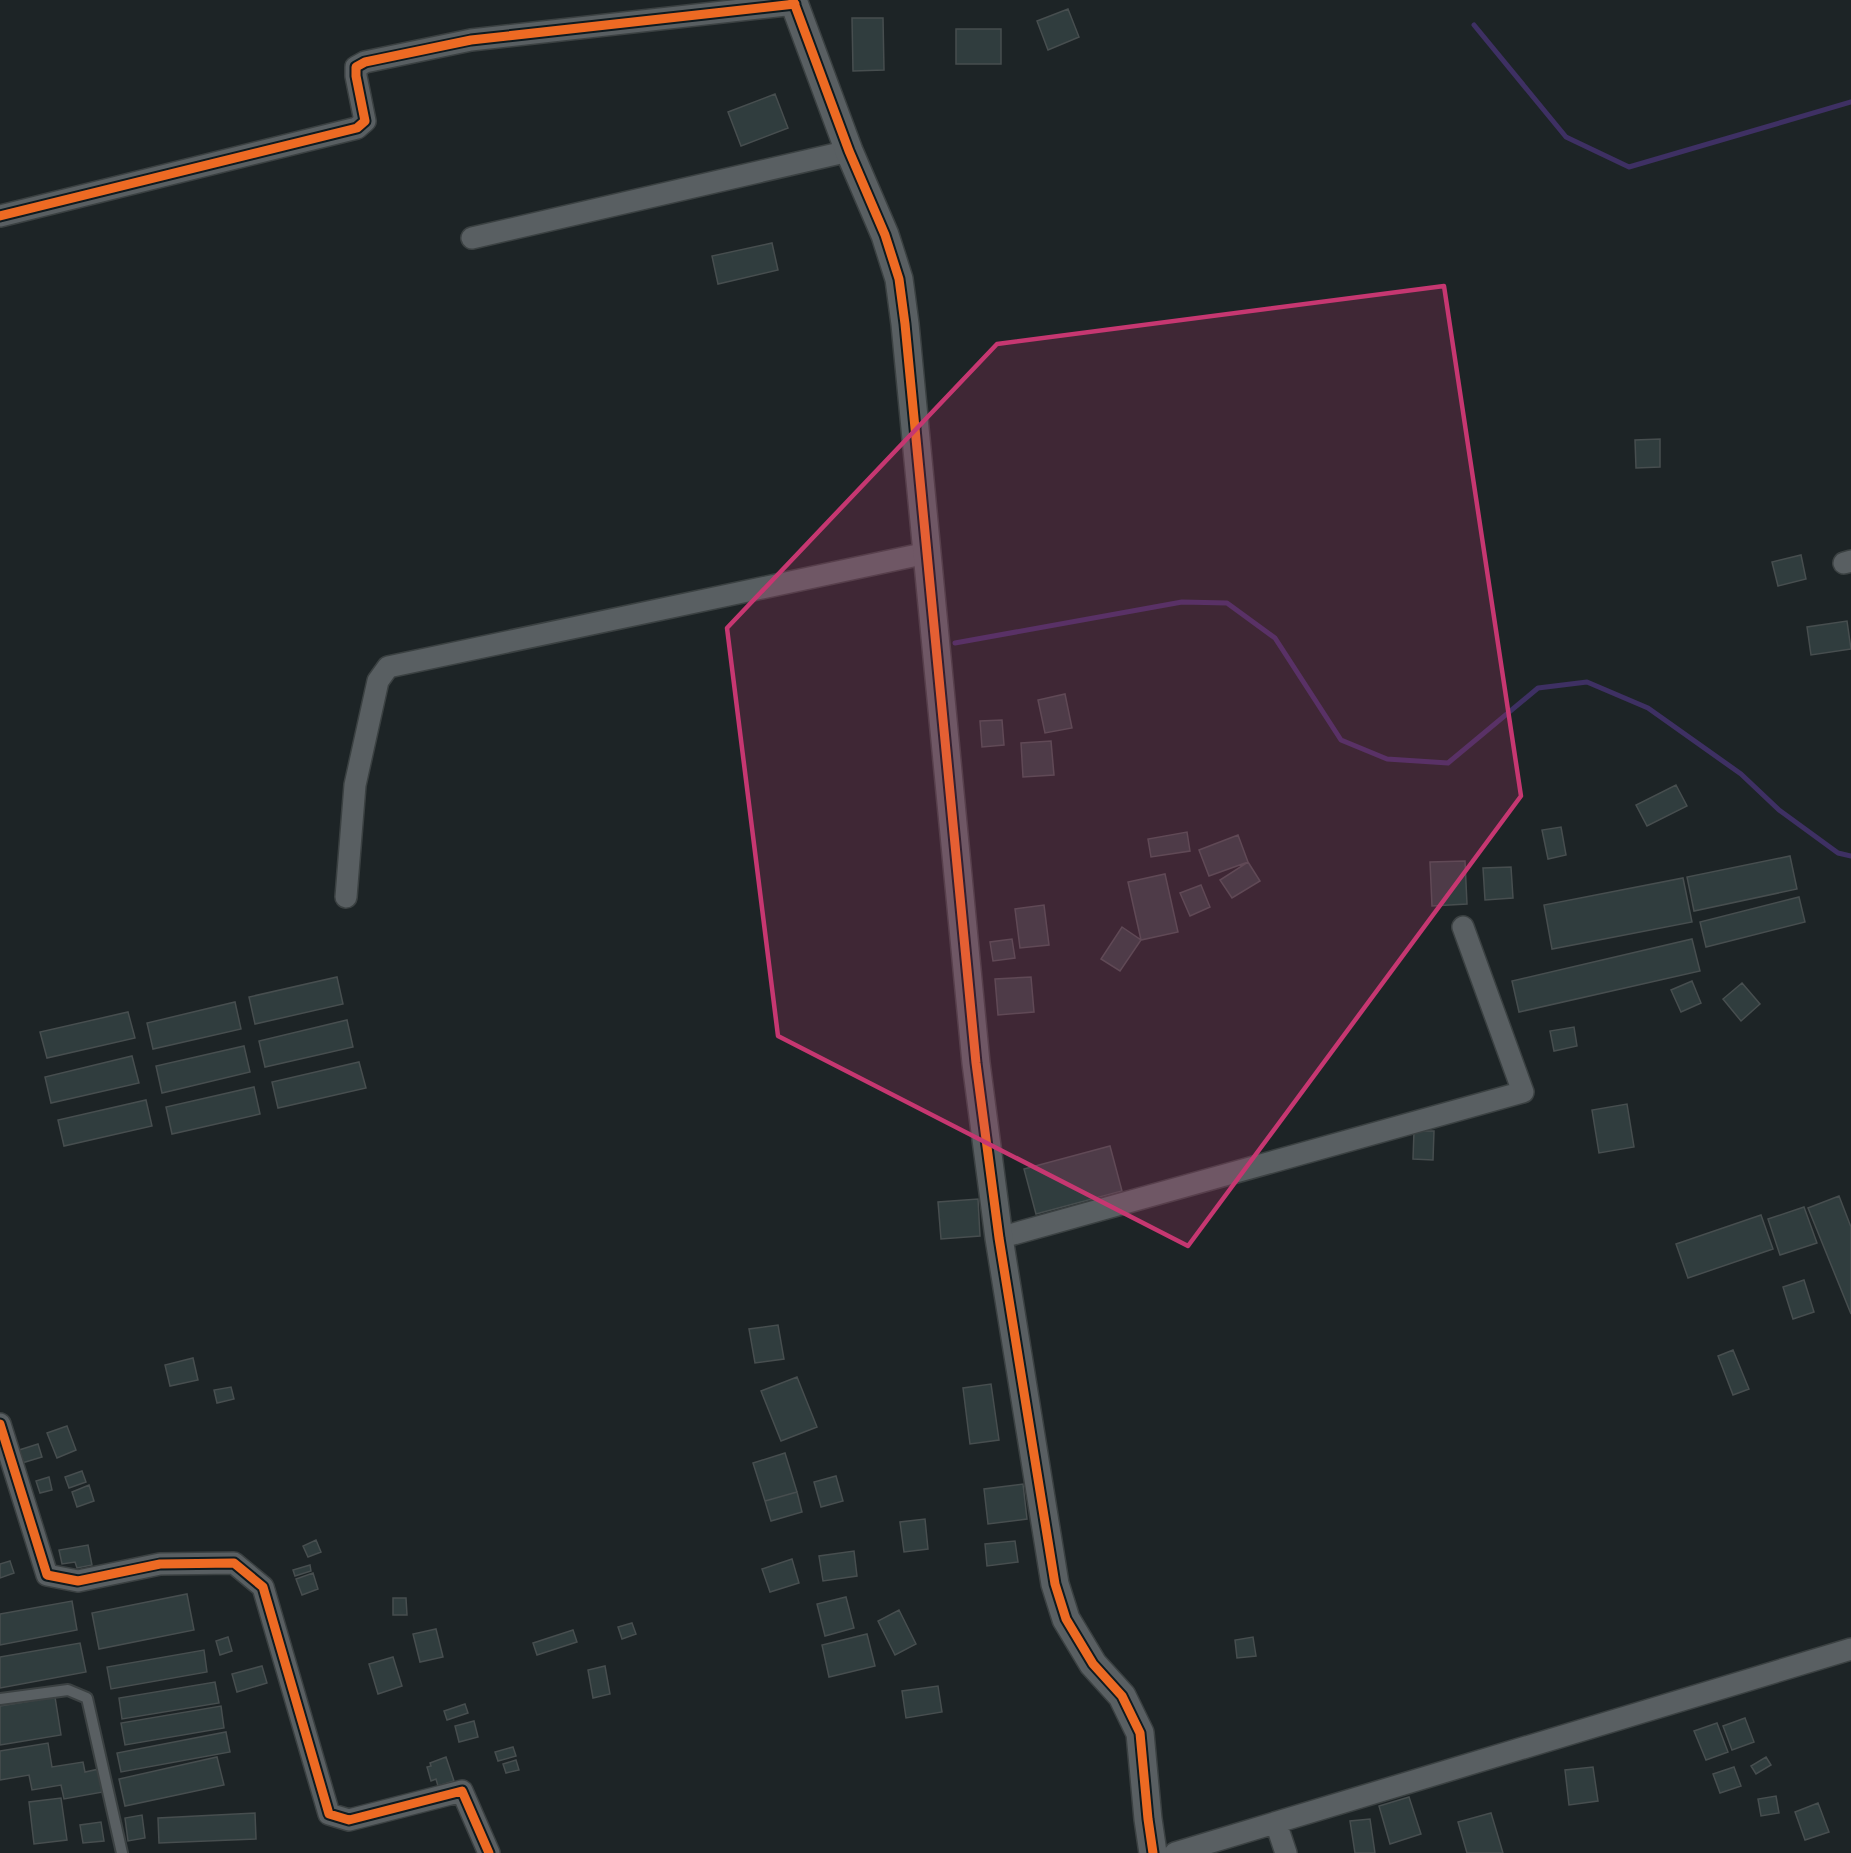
<svg xmlns="http://www.w3.org/2000/svg" width="1851" height="1853" viewBox="0 0 1851 1853" font-family="'Zilla Slab',serif">
<style>
.lines{fill:none;stroke-linecap:round;stroke-linejoin:round}
.stream{stroke:#3e3063;stroke-width:5}
.building{fill:#303d3e;stroke:#474e4f;stroke-width:1.5}
.service-casing{stroke:#3b4142;stroke-width:14}
.minor-casing{stroke:#3b4142;stroke-width:24}
.tertiary-casing{stroke:#3b4142;stroke-width:30}
.service{stroke:#595f62;stroke-width:10}
.minor{stroke:#595f62;stroke-width:21}
.tertiary{stroke:#595f62;stroke-width:27}
.cycleway-casing{stroke:#0f1b20;stroke-width:13}
.cycleway{stroke:#ed6a23;stroke-width:9}
.marked{fill:#c63771;fill-opacity:0.2;stroke:#c63771;stroke-width:4.5;stroke-linejoin:round}
</style>
<rect width="100%" height="100%" fill="#1d2426"/>
<g class="lines">
<path class="stream" d="M1474,25L1566,137L1629,167L1851,102
M955,643L1182,602L1227,603L1275,638L1341,740L1387,759L1448,763L1538,688L1587,682L1648,708L1741,774L1779,810L1838,853L1851,856"/>
</g>
<path class="building" d="M1068,9L1079,37L1048,50L1037,21Z
M852,18H883L884,70L853,71Z
M956,29H1001V64H956Z
M775,94L788,128L741,146L728,112Z
M772,243L778,270L718,284L712,256Z
M1660,439V467L1636,468L1635,440Z
M1801,555L1806,579L1778,586L1772,562Z
M1847,621L1851,649L1811,655L1807,627Z
M1065,694L1072,728L1045,733L1038,700Z
M1002,720L1004,745L982,747L980,721Z
M1051,741L1054,775L1023,777L1021,743Z
M1676,785L1687,806L1647,826L1636,805Z
M1561,827L1566,855L1548,859L1542,830Z
M1187,832L1190,851L1151,857L1148,839Z
M1238,835L1248,862L1209,876L1199,850Z
M1790,856L1797,889L1694,911L1687,877Z
M1465,861L1467,904L1432,906L1430,862Z
M1248,862L1260,881L1232,898L1220,880Z
M1511,867L1513,898L1485,900L1483,868Z
M1165,874L1178,932L1141,940L1128,882Z
M1683,878L1692,922L1552,949L1544,905Z
M1201,885L1210,907L1190,916L1180,893Z
M1799,897L1805,922L1706,947L1700,922Z
M1044,905L1049,945L1020,948L1015,909Z
M1122,927L1141,940L1120,971L1101,959Z
M1012,939L1015,958L993,961L990,942Z
M1692,939L1700,971L1519,1012L1512,981Z
M337,977L343,1004L255,1024L249,997Z
M1031,977L1034,1012L998,1015L995,979Z
M1692,981L1701,1003L1681,1012L1671,990Z
M1742,983L1760,1004L1741,1021L1723,999Z
M235,1002L241,1029L153,1049L147,1023Z
M128,1012L135,1038L47,1058L40,1032Z
M347,1020L353,1047L265,1067L259,1041Z
M1574,1027L1577,1046L1554,1051L1550,1031Z
M244,1046L250,1072L162,1093L156,1066Z
M132,1056L139,1083L51,1103L45,1077Z
M359,1062L366,1088L278,1108L272,1082Z
M254,1087L260,1114L172,1134L166,1107Z
M146,1100L152,1126L64,1146L58,1120Z
M1627,1104L1634,1147L1599,1153L1592,1110Z
M1414,1131H1434L1433,1160L1413,1159Z
M1110,1146L1122,1191L1036,1214L1024,1169Z
M1839,1196L1851,1227V1314L1808,1208Z
M978,1199L980,1236L941,1239L938,1202Z
M1804,1207L1817,1243L1780,1255L1768,1219Z
M1761,1215L1773,1249L1688,1278L1676,1244Z
M1804,1280L1814,1312L1793,1319L1783,1287Z
M778,1325L784,1359L755,1363L749,1329Z
M1733,1350L1749,1389L1733,1395L1718,1356Z
M193,1358L198,1380L170,1386L165,1365Z
M797,1377L817,1427L781,1441L761,1391Z
M991,1384L999,1440L970,1444L963,1388Z
M231,1387L234,1399L217,1403L214,1390Z
M67,1426L76,1450L57,1458L47,1433Z
M38,1444L42,1457L22,1463L19,1450Z
M785,1453L797,1492L765,1501L753,1463Z
M82,1471L86,1482L69,1488L65,1477Z
M836,1476L843,1501L821,1507L814,1482Z
M49,1477L52,1490L40,1493L36,1481Z
M1023,1484L1027,1519L988,1524L984,1489Z
M89,1485L94,1501L77,1507L72,1492Z
M797,1492L802,1512L771,1521L765,1501Z
M925,1519L928,1549L904,1552L900,1522Z
M316,1540L321,1552L308,1557L303,1546Z
M1015,1541L1018,1562L987,1566L985,1544Z
M88,1545L92,1565L77,1568L75,1562L62,1564L59,1550Z
M854,1551L857,1576L823,1581L819,1556Z
M792,1559L799,1583L770,1592L762,1569Z
M10,1561L14,1573L0,1578V1564Z
M310,1565L311,1571L295,1576L293,1570Z
M313,1573L318,1589L302,1595L296,1579Z
M187,1594L194,1630L99,1649L92,1613Z
M846,1597L854,1628L825,1636L817,1604Z
M393,1598H406L407,1615H393Z
M72,1601L77,1630L0,1645V1614Z
M899,1610L916,1644L895,1655L878,1621Z
M632,1623L636,1634L622,1639L618,1627Z
M436,1629L443,1657L420,1662L413,1634Z
M573,1630L577,1642L537,1655L533,1643Z
M867,1634L875,1666L829,1677L822,1645Z
M228,1637L232,1651L220,1655L216,1641Z
M1253,1637L1256,1656L1237,1658L1235,1640Z
M80,1643L86,1672L0,1688V1657Z
M204,1650L207,1672L111,1689L107,1667Z
M393,1657L402,1686L378,1694L369,1664Z
M262,1666L267,1683L237,1692L232,1674Z
M605,1666L610,1694L593,1698L588,1670Z
M215,1682L219,1703L122,1719L119,1698Z
M938,1686L942,1712L906,1718L902,1691Z
M55,1697L61,1735L0,1745V1706Z
M465,1704L468,1713L447,1720L444,1711Z
M221,1706L224,1728L125,1745L121,1723Z
M1745,1718L1754,1742L1732,1750L1723,1726Z
M474,1721L478,1737L459,1742L455,1726Z
M1717,1723L1728,1752L1706,1760L1694,1731Z
M226,1732L230,1752L121,1772L117,1753Z
M48,1743L52,1767L83,1762L85,1772L99,1769L103,1792L64,1799L61,1785L32,1790L29,1775L0,1780V1751Z
M513,1747L516,1756L498,1761L495,1752Z
M217,1757L224,1785L125,1806L119,1779Z
M446,1757L454,1781L438,1786L436,1779L431,1781L427,1767L431,1766L430,1763Z
M1766,1757L1771,1765L1756,1774L1751,1766Z
M516,1760L519,1770L506,1773L503,1764Z
M1593,1767L1598,1801L1569,1805L1565,1770Z
M1734,1767L1741,1786L1720,1793L1713,1774Z
M1776,1796L1779,1813L1761,1816L1758,1799Z
M1409,1797L1421,1834L1390,1844L1379,1806Z
M61,1798L67,1840L34,1844L29,1802Z
M1818,1803L1829,1832L1805,1840L1795,1812Z
M255,1813L256,1839L159,1843L158,1818Z
M1491,1813L1503,1853H1467L1458,1822Z
M142,1815L145,1838L128,1841L125,1818Z
M1370,1819L1375,1853H1355L1350,1821Z
M101,1822L104,1841L83,1843L80,1825Z"/>
<g class="lines">
<g class="service-casing">
<path id="service" d="M0,1699L68,1690L87,1698L122,1853"/>
</g>
<g class="minor-casing">
<path id="minor" d="M0,216L357,128L365,121L356,76V67L365,62L471,40L795,4
M472,238L849,151
M1844,563L1851,561
M346,897L355,785L378,681L388,667L927,553
M999,1238L1523,1092L1463,927
M0,1424L47,1575L78,1581L160,1564L234,1563L263,1587L329,1814L349,1820L462,1791L489,1853
M1276,1823L1286,1853
M1175,1853L1851,1649"/>
</g>
<g class="tertiary-casing">
<path id="tertiary" d="M793,0L849,151L885,235L899,279L905,324L976,1063L999,1238L1055,1584L1066,1619L1093,1664L1122,1696L1140,1733L1148,1819L1153,1853"/>
</g>
<use href="#service" class="service"/>
<use href="#minor" class="minor"/>
<use href="#tertiary" class="tertiary"/>
<g class="cycleway-casing">
<path id="cycleway" d="M793,0L849,151L885,235L899,279L905,324L976,1063L999,1238L1055,1584L1066,1619L1093,1664L1122,1696L1140,1733L1148,1819L1153,1853
M0,216L357,128L365,121L356,76V67L365,62L471,40L795,4
M0,1424L47,1575L78,1581L160,1564L234,1563L263,1587L329,1814L349,1820L462,1791L489,1853"/>
</g>
<use href="#cycleway" class="cycleway"/>
</g>
<path class="marked" d="M1444,286L1521,796L1188,1246L778,1036L727,628L997,344Z"/>
</svg>
